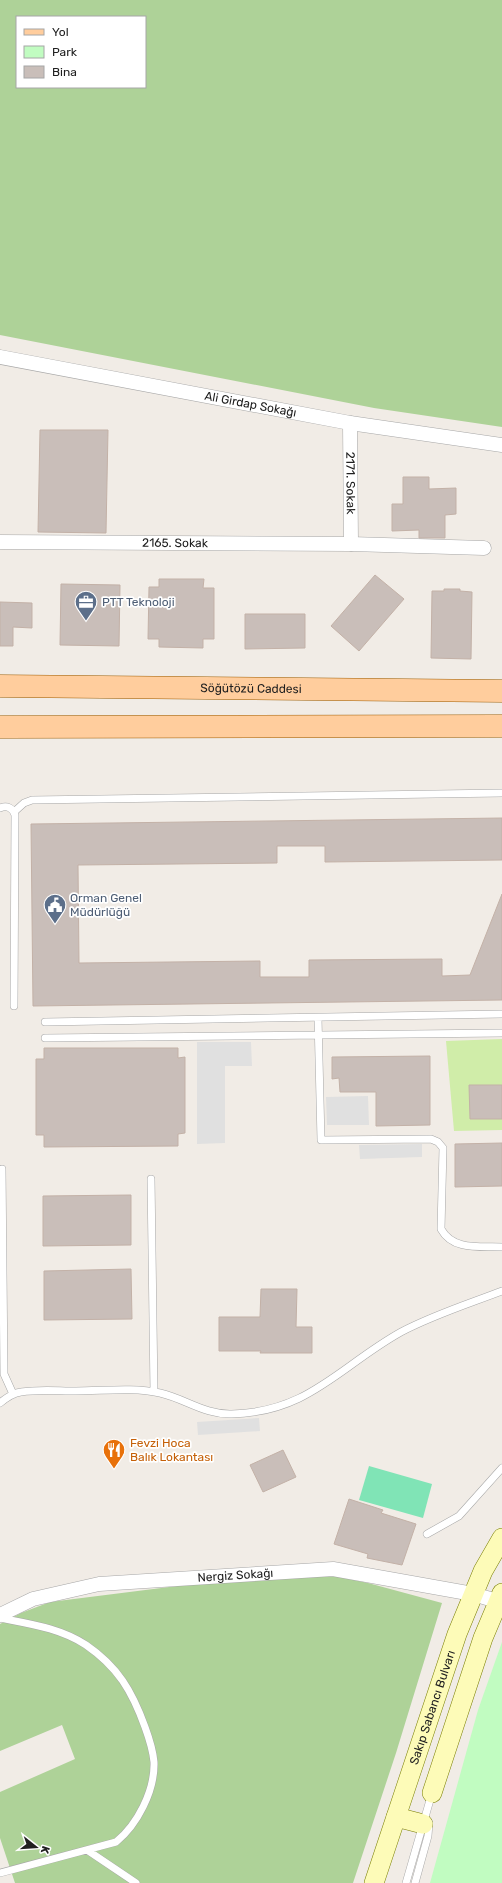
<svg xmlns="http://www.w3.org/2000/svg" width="502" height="1883" viewBox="0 0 502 1883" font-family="Rubik,sans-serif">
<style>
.grass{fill:#d0eda9}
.forest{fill:#aed298;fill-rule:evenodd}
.park{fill:#c1fcc1}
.pitch{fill:#80e4b6}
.parking{fill:#e0e0e0}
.building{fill:#c9beb9;stroke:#c3b1a7}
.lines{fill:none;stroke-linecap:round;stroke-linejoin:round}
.lane-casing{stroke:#a7a7a7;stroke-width:8}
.street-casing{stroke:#a7a7a7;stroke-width:15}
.secondary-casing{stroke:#797e00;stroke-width:20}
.primary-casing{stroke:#9c5c00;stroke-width:23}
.lane{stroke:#fff;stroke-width:7}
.street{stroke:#fff;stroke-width:14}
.secondary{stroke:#fdfbb8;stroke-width:19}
.primary{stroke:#ffcd9d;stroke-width:22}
.labels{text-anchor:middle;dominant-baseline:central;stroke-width:3.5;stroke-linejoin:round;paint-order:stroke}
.street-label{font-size:12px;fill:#202020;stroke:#fff}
.service-label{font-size:12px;fill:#4e5e75;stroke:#fff;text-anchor:start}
.food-label{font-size:12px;fill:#c56008;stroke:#fff;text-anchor:start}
</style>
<rect width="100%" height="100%" fill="#f1ece6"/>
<path class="grass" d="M502,1039V1130L454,1131L446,1041Z"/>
<path class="forest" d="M0,0H502V427L374,408L0,335ZM17,17H145V87H17Z
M330,1575L368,1583L442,1603L396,1753L353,1883H15L0,1838V1792L75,1759L62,1725L0,1751V1624L21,1613L50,1602L209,1582Z"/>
<path class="park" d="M502,1642V1883H430L478,1710Z"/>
<path class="pitch" d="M369,1466L432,1484L423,1518L359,1500Z"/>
<path class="parking" d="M197,1042H251L252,1066H225V1143L197,1144Z
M368,1096L369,1125H327L326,1097Z
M422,1144V1157L360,1159L359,1145Z
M259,1418L260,1431L198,1435L197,1422Z"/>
<path class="building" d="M40,430H108L106,533L38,532Z
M403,477H429V489L456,488V514L445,515V538H419V530L392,531V504H403Z
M375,575L404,599L359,651L331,626Z
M159,579H204L203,588H214V639H203V648L159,647V639H148L149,587H159Z
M61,584L120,585L119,646L60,645Z
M444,589H460V591L472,592L471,659L431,658L432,591H444Z
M0,602L32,603V628L13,627V646H0Z
M245,614H305V648L245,649Z
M502,818V860L325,862V846H277V863L78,865L79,963L260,961V977H309V960L442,959V976L470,975L502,894V1000L33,1006L31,824Z
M44,1048H178V1058L185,1057V1133L178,1134V1146L44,1147V1135H36V1059H44Z
M430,1056V1125L376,1126V1092H340L339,1078L332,1079V1057Z
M469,1085H502V1119H470Z
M502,1143V1186L455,1187V1144Z
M131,1195V1245L43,1246V1196Z
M131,1269L132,1319L44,1320V1271Z
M261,1289H297L296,1327H312V1353H260L261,1351H219V1317H260Z
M283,1450L296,1477L263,1492L250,1465Z
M349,1499L383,1510L381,1513L416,1524L402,1565L367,1558L368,1554L334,1544Z"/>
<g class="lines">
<g class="lane-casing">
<path id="lane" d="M0,808C7,805 13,808 15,815L14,1006
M14,812L24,803L32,800L502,793
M318,1018L321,1140L431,1139L438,1142L443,1148L441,1229C453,1251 480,1246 502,1247
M45,1022L502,1014
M45,1038L502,1033
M2,1169L4,1374L13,1394
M151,1179L154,1392
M0,1403C6,1398 13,1393 21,1392C39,1389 58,1391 76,1391C103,1391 133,1387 160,1393C186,1399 205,1415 232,1414C309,1412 340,1366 401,1332C433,1315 468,1304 502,1291
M427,1534L459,1516L502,1468
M0,1618C30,1624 60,1628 86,1645C118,1667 132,1691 145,1727C149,1738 153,1751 154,1762C155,1791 137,1825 116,1842L0,1873
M87,1850L136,1883
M406,1883L432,1793
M415,1883L428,1836L429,1823"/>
</g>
<g class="street-casing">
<g id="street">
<path id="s1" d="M0,357L350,423L502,445"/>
<path id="s2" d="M350,423L351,544"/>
<path id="s3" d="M0,542L351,544L484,548"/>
<path id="s4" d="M0,1615L33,1599L99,1584L333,1569L473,1594L497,1601"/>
</g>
</g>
<g class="secondary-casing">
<g id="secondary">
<path d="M432,1793L483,1638L502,1593"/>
<path d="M396,1817L423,1824"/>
<path id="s5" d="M374,1883L457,1634L483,1571L502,1538"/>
</g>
</g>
<g class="primary-casing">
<g id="primary">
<path id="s6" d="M0,686L502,691"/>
<path d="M0,727L502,726"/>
</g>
</g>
<use href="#lane" class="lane"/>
<use href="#street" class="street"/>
<use href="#secondary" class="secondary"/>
<use href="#primary" class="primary"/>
</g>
<defs>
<g id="office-pin" transform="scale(1.15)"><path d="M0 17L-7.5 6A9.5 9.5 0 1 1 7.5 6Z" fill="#5c6f8a" stroke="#fff"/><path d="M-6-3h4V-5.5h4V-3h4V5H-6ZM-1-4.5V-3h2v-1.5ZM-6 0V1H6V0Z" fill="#fff"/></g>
<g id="civic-pin" transform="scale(1.15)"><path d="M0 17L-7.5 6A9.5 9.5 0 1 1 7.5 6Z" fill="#5c6f8a" stroke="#fff"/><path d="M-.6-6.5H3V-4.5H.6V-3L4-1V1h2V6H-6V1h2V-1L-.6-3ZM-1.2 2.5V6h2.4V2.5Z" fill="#fff"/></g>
<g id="restaurant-pin" transform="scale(1.15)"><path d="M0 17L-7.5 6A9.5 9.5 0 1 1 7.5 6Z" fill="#e8710a" stroke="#fff"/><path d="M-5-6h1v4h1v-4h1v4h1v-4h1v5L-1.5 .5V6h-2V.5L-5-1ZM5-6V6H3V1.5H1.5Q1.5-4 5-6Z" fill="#fff"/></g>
</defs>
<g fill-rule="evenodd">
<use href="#office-pin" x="86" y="602"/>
<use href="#civic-pin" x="55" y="905"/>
<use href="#restaurant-pin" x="114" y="1450"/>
</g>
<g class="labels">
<g class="street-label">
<text stroke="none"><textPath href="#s1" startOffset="255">Ali Girdap Sokağı</textPath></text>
<text stroke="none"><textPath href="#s2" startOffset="60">2171. Sokak</textPath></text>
<text stroke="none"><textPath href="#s3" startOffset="175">2165. Sokak</textPath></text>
<text stroke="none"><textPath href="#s6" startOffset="251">Söğütözü Caddesi</textPath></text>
<text stroke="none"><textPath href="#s4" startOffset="241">Nergiz Sokağı</textPath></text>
<text stroke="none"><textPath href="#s5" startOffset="185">Sakıp Sabancı Bulvarı</textPath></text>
</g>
<g class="service-label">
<text x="102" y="602">PTT Teknoloji</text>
<text x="70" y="898">Orman Genel<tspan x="70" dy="14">Müdürlüğü</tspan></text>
</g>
<g class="food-label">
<text x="130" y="1443">Fevzi Hoca<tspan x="130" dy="14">Balık Lokantası</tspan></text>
</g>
</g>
<rect x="16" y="16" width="130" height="72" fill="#ffffff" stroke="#a6a6a6"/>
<rect x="24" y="29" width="20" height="6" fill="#ffcd9d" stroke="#a6a6a6"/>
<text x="52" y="36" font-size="12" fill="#202020">Yol</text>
<rect x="24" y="46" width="20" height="12" fill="#c1fcc1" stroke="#a6a6a6"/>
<text x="52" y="56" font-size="12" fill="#202020">Park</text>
<rect x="24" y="66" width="20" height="12" fill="#c9beb9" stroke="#a6a6a6"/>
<text x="52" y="76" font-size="12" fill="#202020">Bina</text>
<g transform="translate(36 1847) rotate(107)" stroke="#ffffff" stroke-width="3" paint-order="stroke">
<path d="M0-3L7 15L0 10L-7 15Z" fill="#202020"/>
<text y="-6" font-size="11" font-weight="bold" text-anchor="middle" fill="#202020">K</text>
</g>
</svg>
